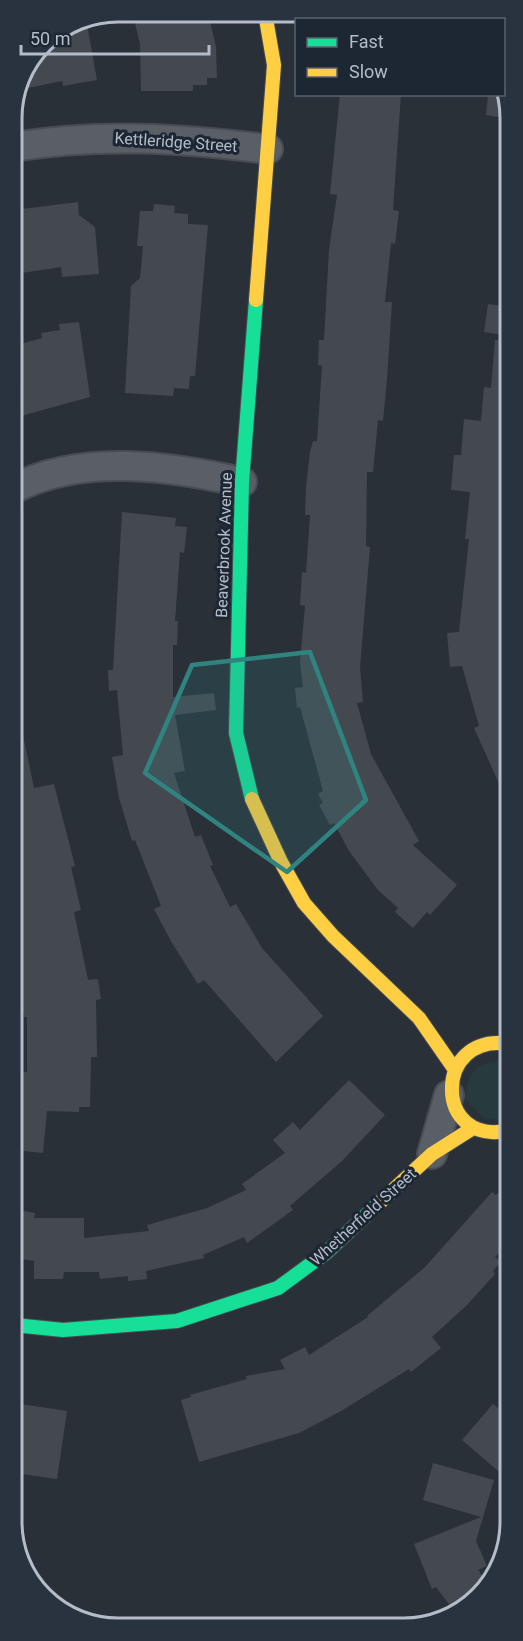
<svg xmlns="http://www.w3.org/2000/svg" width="523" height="1641" viewBox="0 0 523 1641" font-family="Roboto,sans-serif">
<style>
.green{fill:#273a3e}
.building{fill:#444950}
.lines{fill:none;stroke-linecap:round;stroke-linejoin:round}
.street-casing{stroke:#484c53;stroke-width:32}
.fast-casing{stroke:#484c53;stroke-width:16}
.slow-casing{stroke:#484c53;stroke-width:16}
.street{stroke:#5a5e66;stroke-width:28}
.fast{stroke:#16e098;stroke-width:14}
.slow{stroke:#ffcf43;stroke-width:14}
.marked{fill:#308480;fill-opacity:0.2;stroke:#308480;stroke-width:4.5;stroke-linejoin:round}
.labels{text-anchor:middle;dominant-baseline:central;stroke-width:6;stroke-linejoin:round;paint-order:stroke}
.street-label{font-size:16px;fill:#b4bcc9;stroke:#1d2633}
.rim{fill:none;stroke:#b4bcc9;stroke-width:3}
</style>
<rect width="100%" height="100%" fill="#2a3038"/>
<path class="green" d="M498,1061L510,1067V1115L501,1120L483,1118L465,1098C467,1076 474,1063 498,1061Z"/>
<path class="building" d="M144,12L208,13L216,47L217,78H207V85H193V91H141L140,44L135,23L146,20Z
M87,24L97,80L63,86L62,81L18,90L23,71L48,39Z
M340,94H401L393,210L399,211L395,244L391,243L385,302H392L387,379L383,421L378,420L373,472H367L366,546L370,547L360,667L363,702L357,703L371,754L419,841L413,845L457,885L430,915L427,912L413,928L395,912L398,908L378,890L349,851L334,823L330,825L319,805L323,803L318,794L323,791L300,707L297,708L295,688L303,687L300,662L305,606L300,605L302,572L306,573L310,515H305L306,487L310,452L313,441H317L322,366L318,365L319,340H324L329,250L337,195L330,194Z
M488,94H507L509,119L486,115Z
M78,202L79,215L95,227L99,274L62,277L61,267L15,274L12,255V222H16L14,210Z
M154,204L175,206L174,213L188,214V224L208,225L195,376H190L189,389L174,388L173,396L125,393L131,286L140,278L143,246H137L140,211H153Z
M488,304L509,307V336L484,332Z
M79,322L90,397L21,416L19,411L13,413V346L42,338L41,333L60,330L59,324Z
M495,340L509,341L510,808L474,728L479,726L462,666L450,667L447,633L459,632L469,539H465L470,492L451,490L454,455H461L464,419L481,421L484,387L491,388Z
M122,512L176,518L175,526L187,527L184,553L180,552L175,621H178L177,645H173V697L214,693L216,710L175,715L185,771L174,773L195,837L201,835L213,865L210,866L230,907L236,904L262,948L323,1016L276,1062L204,980L198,984L172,943L154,909L161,906L135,840L132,841L119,798L112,757L123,755L117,690L109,691L108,670H113Z
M22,730L34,788L54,784L75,866L71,867L81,910L74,912L88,980L98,979L101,999L96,1000L97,1057H91L90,1107H79V1112L47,1111L43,1153L14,1150L13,1071L27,1072V1017H24L13,947V731Z
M349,1080L385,1115L342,1161L290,1206L293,1210L247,1243L244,1237L203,1255L204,1258L146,1271L147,1279L128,1281V1276L100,1279L99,1272H64L63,1279H34V1261L14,1258V1209L35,1213L34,1218H84V1238L149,1231L147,1225L207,1208L246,1190L242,1184L285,1153L273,1140L293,1122L300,1130Z
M492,1192L496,1195L498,1193L510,1205V1241L495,1257L501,1262L493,1271L495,1274L467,1305L432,1337L441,1348L411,1372L409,1369L341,1411L299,1433L199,1462L181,1400L191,1397L190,1395L247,1379L246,1376L285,1369L280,1360L305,1347L309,1355L368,1317L367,1316L425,1267Z
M14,1403L67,1411L57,1479L14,1473Z
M493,1404L511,1419V1482L462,1440Z
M433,1463L494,1480L476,1541L487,1566L478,1570L488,1583L484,1593L454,1611L436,1587L432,1589L414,1544L481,1517L423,1500Z"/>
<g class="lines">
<g class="street-casing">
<path id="street" d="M12,147C102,133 179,138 268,149
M13,489C81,453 169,466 242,482
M432,1154L449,1095"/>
</g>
<g class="fast-casing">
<path id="fast" d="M252,799L236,733L242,482L256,300
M14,1325L63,1330L177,1321L278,1288L327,1252L378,1204"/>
</g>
<g class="slow-casing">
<path id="slow" d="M256,300L274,65L265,13
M252,799L281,862L304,903L333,936L419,1018L453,1067
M510,1044C432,1031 433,1149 510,1130
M378,1204L432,1154L473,1128"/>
</g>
<use href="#street" class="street"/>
<use href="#fast" class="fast"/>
<use href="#slow" class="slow"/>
</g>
<path class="marked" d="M310,652L366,800L287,872L145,773L192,665Z"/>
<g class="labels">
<g class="street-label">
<text transform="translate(176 142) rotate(4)">Kettleridge Street</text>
<text transform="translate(224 545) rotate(-88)">Beaverbrook Avenue</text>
<text transform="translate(363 1217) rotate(-42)">Whetherfield Street</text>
</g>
</g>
<path d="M0 0H523V1641H0ZM118 22H404A96 96 0 0 1 500 118V1522A96 96 0 0 1 404 1618H118A96 96 0 0 1 22 1522V118A96 96 0 0 1 118 22Z" fill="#29323f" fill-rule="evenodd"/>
<path class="rim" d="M118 22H404A96 96 0 0 1 500 118V1522A96 96 0 0 1 404 1618H118A96 96 0 0 1 22 1522V118A96 96 0 0 1 118 22Z"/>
<rect x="295" y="18" width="210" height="78" fill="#1d2633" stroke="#59626f" stroke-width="1.5"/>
<rect x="307" y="38" width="30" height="9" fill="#16e098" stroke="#59626f" stroke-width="1.5"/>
<text x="349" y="48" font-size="18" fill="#b4bcc9">Fast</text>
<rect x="307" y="68" width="30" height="9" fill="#ffcf43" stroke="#59626f" stroke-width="1.5"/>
<text x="349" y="78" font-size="18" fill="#b4bcc9">Slow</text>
<path d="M21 45v9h188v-9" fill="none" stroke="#b4bcc9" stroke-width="3"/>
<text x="30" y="45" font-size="18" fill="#b4bcc9" stroke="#1d2633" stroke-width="4.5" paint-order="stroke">50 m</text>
</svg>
